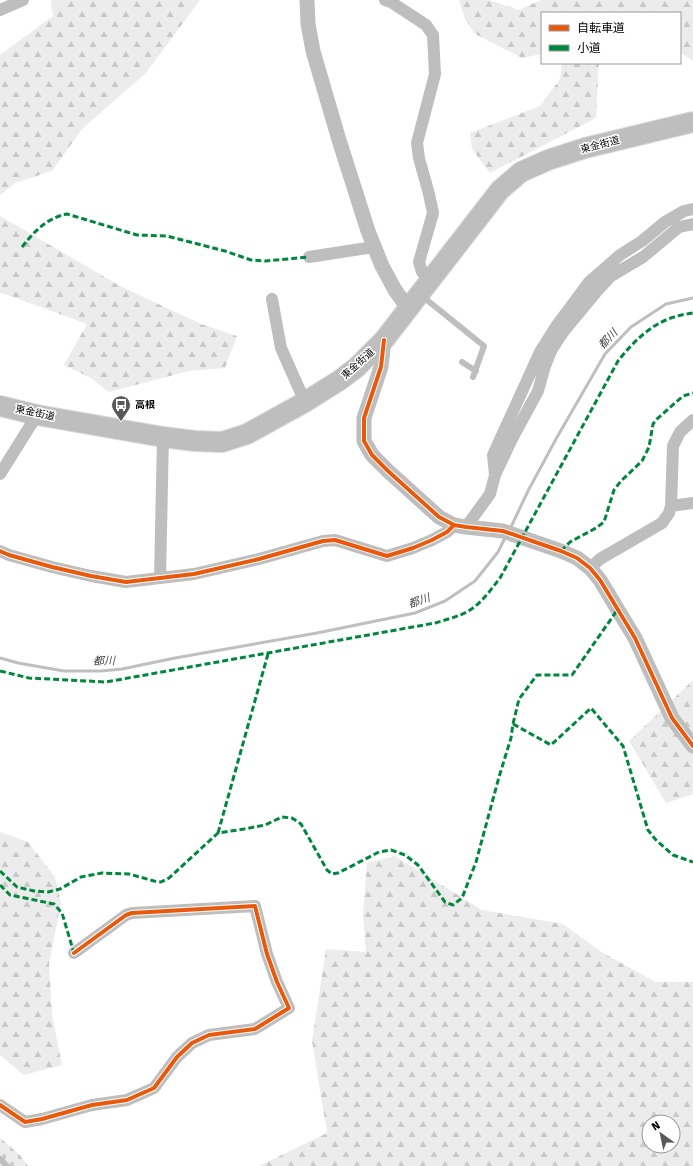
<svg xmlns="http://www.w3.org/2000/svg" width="693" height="1166" viewBox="0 0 693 1166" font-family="'Fira Sans','Noto Sans JP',sans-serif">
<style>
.forest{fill:url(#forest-firs);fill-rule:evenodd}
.cemetery{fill:url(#cemetery-stones)}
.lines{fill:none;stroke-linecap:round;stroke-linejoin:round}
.stream{stroke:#bfbfbf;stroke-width:3}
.trunk-casing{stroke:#dbdbdb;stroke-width:22}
.service{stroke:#bebebe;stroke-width:6}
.minor{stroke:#bebebe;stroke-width:12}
.tertiary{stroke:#bebebe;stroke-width:15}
.trunk{stroke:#bebebe;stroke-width:20}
.quiet{stroke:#00873e;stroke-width:3;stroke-dasharray:6 3;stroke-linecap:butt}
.cycleway-casing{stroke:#fff;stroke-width:6}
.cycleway{stroke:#e8590c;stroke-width:4}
.labels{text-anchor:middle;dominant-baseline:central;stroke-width:3;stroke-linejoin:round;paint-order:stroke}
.street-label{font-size:10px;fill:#000;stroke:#fff}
.poi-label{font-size:10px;font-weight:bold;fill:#000;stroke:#fff;text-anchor:start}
.water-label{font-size:11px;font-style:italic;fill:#444;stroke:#fff}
</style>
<defs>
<pattern id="forest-firs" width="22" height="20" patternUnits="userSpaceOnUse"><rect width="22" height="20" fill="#ececec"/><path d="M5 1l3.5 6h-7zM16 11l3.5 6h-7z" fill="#c9c9c9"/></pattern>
<pattern id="cemetery-stones" width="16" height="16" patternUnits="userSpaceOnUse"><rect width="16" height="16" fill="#ececec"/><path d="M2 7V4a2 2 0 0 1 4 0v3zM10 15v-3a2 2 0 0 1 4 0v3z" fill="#c9c9c9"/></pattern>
</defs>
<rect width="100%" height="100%" fill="#fff"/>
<path class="forest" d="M51,0H200L146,73L82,129L52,171L15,183L0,195V55L53,16Z
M459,0H489L519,10L541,0H693V61L680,52V13H542V54L522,58L475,34L465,19Z
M562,63H599L596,118L490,173L472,149L470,133L540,106L560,79Z
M0,216L122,287L201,324L237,336L225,368L189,371L109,392L91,378L64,365L87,324L8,295L0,293Z
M693,680V794L666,803L629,741Z
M0,832L28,842L55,877L61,903L49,964L52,1015L62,1065L24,1075L0,1055Z
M395,856L482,910L563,924L600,951L655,982H693V1166H259L327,1133L312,1041L326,949L366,952L363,915L367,863ZM649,1122H673V1146H649Z"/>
<path class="cemetery" d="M0,1138L20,1155L28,1166H0Z"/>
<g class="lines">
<path class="stream" d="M510,529L528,491L556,439L605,354L631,327L666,304L693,298
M0,658L18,663L64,671H101L122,669L175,658L317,633L415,613L445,601L475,581L498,552L506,536"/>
<g class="trunk-casing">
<path id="trunk" d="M0,406L37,415L163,437L195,441L222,442L247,434L305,402L340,380L357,367L384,340L500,190L521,172L548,160L585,148L693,122"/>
</g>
<path class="service" d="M422,296L484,346L473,377
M462,362L476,371
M0,1159L7,1166"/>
<path class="minor" d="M385,0L391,2L426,25L433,35L435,74L417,143L419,158L429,194L433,213L419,262L422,272L430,279
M0,10L23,0
M309,257L374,247
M272,299L281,348L305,402
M0,474L37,415
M495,475L493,455L540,352L557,325L589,282L620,255L642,241L665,222L684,211L693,209
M671,506L693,503
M466,527L490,494L495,475L512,439L538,391L545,366L552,349L564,331L598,290L611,276L643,257L679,227L693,224
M0,551L9,555L52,567L91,576L126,582L194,574L259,559L323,541L335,540L387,556L413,548L432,540L447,532L454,525
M590,568L600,559L662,523L669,513L671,506L673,446L680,432L693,420
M160,578L163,437
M0,1105L25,1122L42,1119L92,1105L127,1100L154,1088L177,1057L192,1043L209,1035L255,1029L289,1008L277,982L267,954L255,906L132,913L126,915L74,953"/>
<path class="tertiary" d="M307,0L308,24L313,51L339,140L368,231L382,266L395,290L408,308
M384,340L381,367L364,418V441L372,455L388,471L439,517L454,525L466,527L503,531L561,551L577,558L590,568L600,580L635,638L672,718L693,746"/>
<use href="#trunk" class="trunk"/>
<path class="quiet" d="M22,247C34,232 46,218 67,214L137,235L167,236L225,251L251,260L266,261L309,257
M561,551L570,542L596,528L604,522L614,490L621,481L642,461L649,447L653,424L657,419L683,396L693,393
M0,671L29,678L106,682L435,623C448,619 462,616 473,608C484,600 492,588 500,578L618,361C633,342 651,324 674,317C680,315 687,314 693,313
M513,724L551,745L591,708L623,746L648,830L656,840L673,855L693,862
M218,833L268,654
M0,871L17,887L34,891L48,892L60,889L81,877L102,873L129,874L154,881L161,882L169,878L218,833L244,829L265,825L282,817L292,818L301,824L327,870L332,874L338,873L379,852L391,850L405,855L418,865L445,902L453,905L462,898L476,862L499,777L511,738L513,724L519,699L537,675H572L618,609
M0,885L10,895L54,904L62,913L74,953"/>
<g class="cycleway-casing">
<path id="cycleway" d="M384,340L381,367L364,418V441L372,455L388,471L439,517L454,525L466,527L503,531L561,551L577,558L590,568L600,580L635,638L672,718L693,746
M0,551L9,555L52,567L91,576L126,582L194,574L259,559L323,541L335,540L387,556L413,548L432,540L447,532L454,525
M0,1105L25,1122L42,1119L92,1105L127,1100L154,1088L177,1057L192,1043L209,1035L255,1029L289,1008L277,982L267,954L255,906L132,913L126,915L74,953"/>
</g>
<use href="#cycleway" class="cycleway"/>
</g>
<defs>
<g id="bus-pin" transform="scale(1)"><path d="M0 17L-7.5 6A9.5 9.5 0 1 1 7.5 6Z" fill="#595959" stroke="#fff"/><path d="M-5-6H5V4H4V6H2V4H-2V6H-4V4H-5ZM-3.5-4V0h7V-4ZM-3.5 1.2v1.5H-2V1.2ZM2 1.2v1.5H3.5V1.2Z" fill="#fff"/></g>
</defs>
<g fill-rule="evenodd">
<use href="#bus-pin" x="121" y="405"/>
</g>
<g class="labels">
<g class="street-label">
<text transform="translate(600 145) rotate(-15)">東金街道</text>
<text transform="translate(358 364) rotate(-42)">東金街道</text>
<text transform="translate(35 413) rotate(12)">東金街道</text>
</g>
<g class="poi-label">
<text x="135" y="405">高根</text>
</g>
<g class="water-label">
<text transform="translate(608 339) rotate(-47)">都川</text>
<text transform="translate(419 601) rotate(-19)">都川</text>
<text transform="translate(104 661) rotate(-1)">都川</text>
</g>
</g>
<rect x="541" y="12" width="140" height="52" fill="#ffffff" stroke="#999999"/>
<rect x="549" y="25" width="20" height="6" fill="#e8590c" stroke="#999999"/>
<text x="577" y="32" font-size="12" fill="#000000">自転車道</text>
<rect x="549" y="45" width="20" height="6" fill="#00873e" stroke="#999999"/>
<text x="577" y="52" font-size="12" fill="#000000">小道</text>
<g transform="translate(661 1134) rotate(327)"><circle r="19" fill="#ffffff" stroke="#999999"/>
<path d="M0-3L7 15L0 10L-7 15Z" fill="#595959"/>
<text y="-6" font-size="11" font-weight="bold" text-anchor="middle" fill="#000000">N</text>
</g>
</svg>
